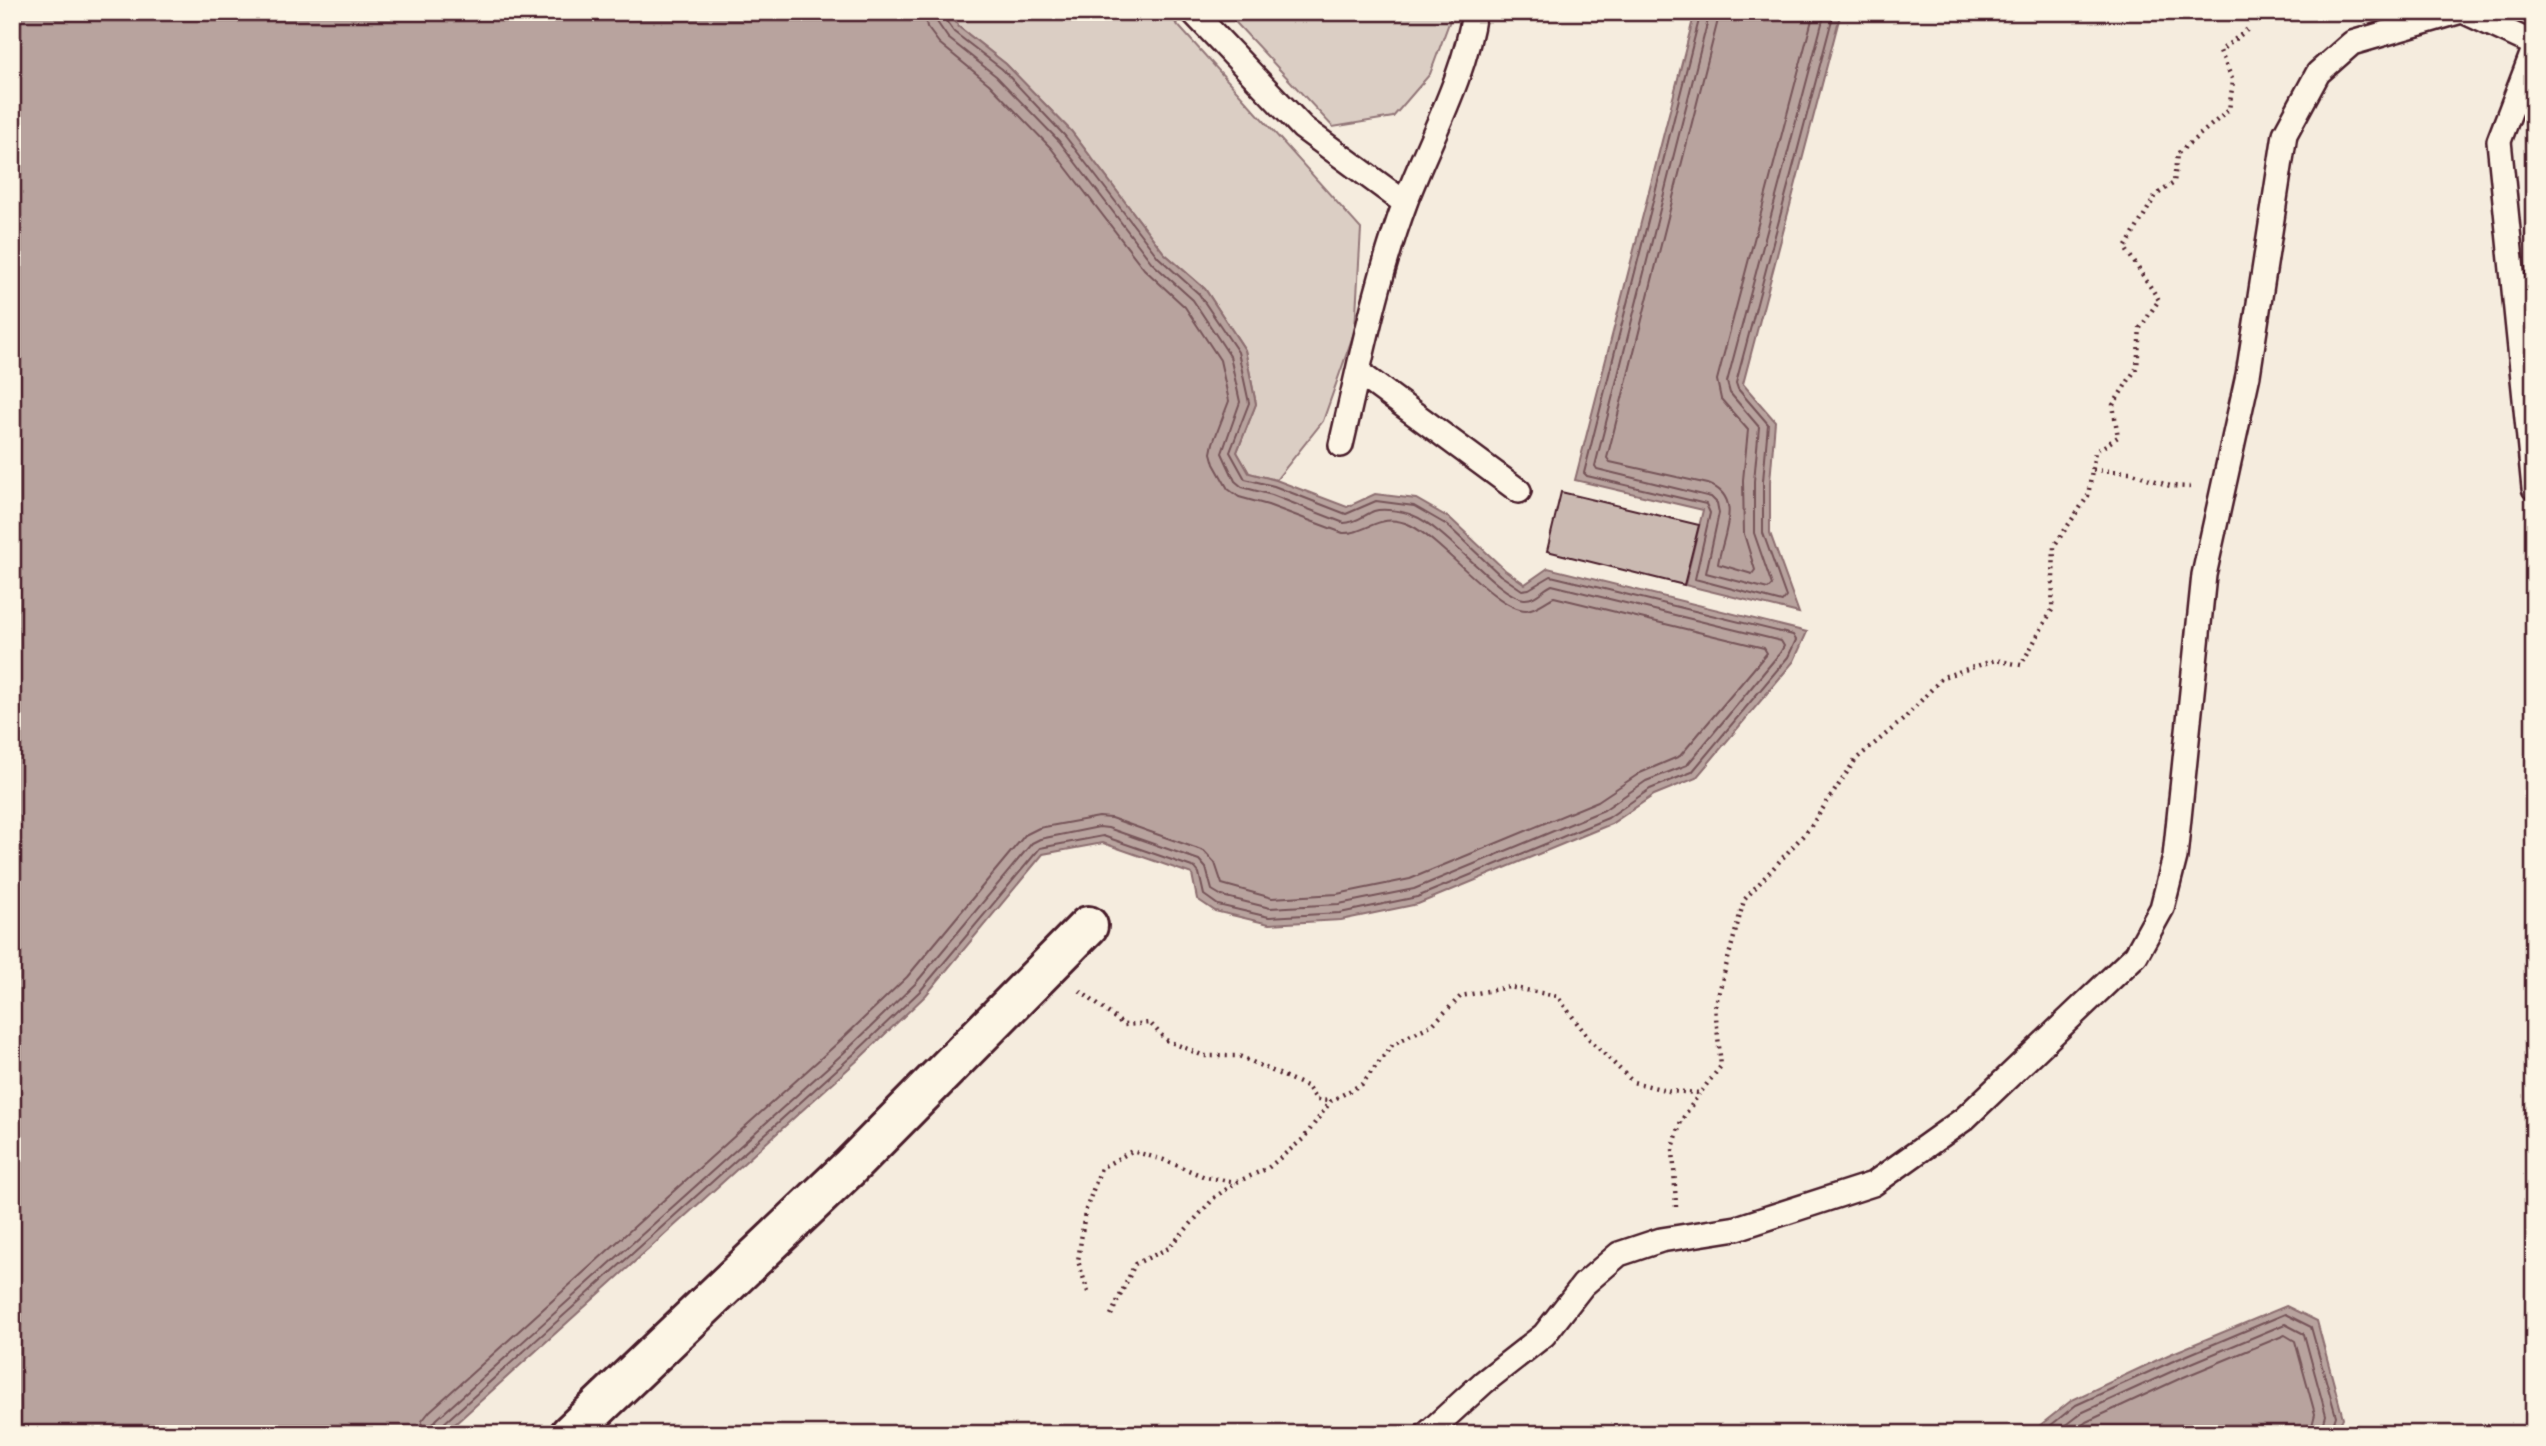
<svg xmlns="http://www.w3.org/2000/svg" width="2546" height="1446" viewBox="0 0 2546 1446" font-family="Mali,sans-serif">
<style>
.green{fill:#dbcec4;stroke:#927678;stroke-width:2}
.water{fill:#b8a39e;stroke:#8c6e70;stroke-width:2}
.lines{fill:none;stroke-linecap:round;stroke-linejoin:round}
.shore{stroke:#765459;stroke-width:2}
.building{fill:#cab9b1;stroke:#4a1f2b;stroke-width:2}
.lane-casing{stroke:#4a1f2b;stroke-width:28}
.street-casing{stroke:#4a1f2b;stroke-width:44}
.path{stroke:#4a1f2b;stroke-width:4.5;stroke-dasharray:2 5;stroke-linecap:butt}
.lane{stroke:#fcf5e5;stroke-width:23}
.street{stroke:#fcf5e5;stroke-width:38}
</style>
<rect width="100%" height="100%" fill="#f5ecde"/>
<filter id="ink" filterUnits="userSpaceOnUse"><feTurbulence type="fractalNoise" baseFrequency=".0143" numOctaves="2"/><feDisplacementMap in="SourceGraphic" scale="14" xChannelSelector="R" yChannelSelector="G"/><feConvolveMatrix kernelMatrix="1 2 1 2 8 2 1 2 1" color-interpolation-filters="sRGB"/></filter>
<g filter="url(#ink)">
<path class="green" d="M949,12H1166L1361,229L1355,330L1323,421L1276,480L1249,473L1237,452L1256,404L1245,350L1205,289L1164,253L1071,131L1006,64L959,27Z
M1226,12H1453L1430,74L1393,117L1333,127Z"/>
<path class="water" d="M12,12H949L959,27L1006,64L1071,131L1164,253L1205,289L1245,350L1256,404L1237,452L1249,473L1276,480L1347,507L1375,494L1416,499L1451,519L1505,570L1525,584L1548,568L1807,632L1794,661L1696,778L1654,795L1611,824L1418,904L1341,920L1269,924L1215,911L1197,899L1192,874L1103,843L1043,854L926,995L859,1059L444,1434H12Z
M1695,12H1841L1743,384L1775,421L1770,482V533L1799,613L1685,585L1703,510L1575,480Z
M2286,1306L2317,1321L2343,1418L2335,1434H2029L2072,1400L2168,1355Z"/>
<g class="lines">
<path class="shore" d="M1701,12L1584,473L1587,476L1706,504L1710,513L1695,579L1782,602L1786,597L1763,533V481L1768,424L1738,389L1736,383L1834,12
M1710,12L1595,466L1597,469L1711,497L1717,503L1719,513L1706,573L1768,589L1772,585L1754,533V481L1759,427L1730,393L1727,382L1825,12
M1720,12L1607,458L1610,462L1708,484C1745,497 1722,537 1718,564L1752,574L1755,570L1744,534L1743,480L1748,430L1721,399L1717,380L1814,12
M420,1434L422,1421L430,1411L841,1040L907,977L1025,835L1039,828L1099,817L1111,818L1204,851L1215,863L1222,884L1272,898L1337,894L1410,879L1598,801L1640,773L1680,756L1767,653L1764,648L1554,597C1545,601 1537,609 1526,610C1496,610 1443,541 1410,525C1379,511 1368,534 1343,533L1268,505L1239,497L1228,489L1214,464L1211,453L1213,443L1229,401L1220,360L1185,307L1144,269L1051,148L989,84L939,43L927,27L924,12
M431,1434L432,1425L437,1419L849,1048L915,984L1032,843L1040,839L1099,827L1108,828L1199,860L1206,868L1212,890L1222,896L1270,908L1339,904L1414,889L1604,810L1646,781L1687,765L1780,653L1784,646L1781,641L1552,585C1543,589 1535,600 1524,599C1497,596 1447,528 1412,515C1403,511 1383,508 1374,511C1364,515 1356,523 1344,523L1272,495L1242,487L1235,481L1222,453L1240,402L1230,356L1193,300L1152,263L1059,141L996,76L948,38L937,22L935,12
M440,1434L442,1425L854,1054L921,990L1040,848L1103,836L1195,868L1199,873L1204,895L1218,905L1269,917L1340,913L1417,897L1608,818L1650,789L1692,772L1788,657L1796,640L1793,635L1551,576L1529,589L1522,590L1500,575L1447,525L1414,506L1376,501L1346,514L1274,486L1245,479L1230,452L1249,403L1238,352L1199,294L1158,257L1065,136L1002,69L954,32L944,18V12
M2040,1434L2076,1405L2171,1362L2285,1314L2311,1327L2336,1416L2330,1434
M2054,1434L2081,1413L2175,1370L2285,1324L2304,1334L2326,1415L2321,1434
M2071,1434L2086,1422L2179,1379L2285,1335L2295,1341L2315,1414L2310,1434"/>
</g>
<path class="building" d="M1561,492L1699,525L1684,585L1547,551Z"/>
<g class="lines">
<g class="lane-casing">
<path id="lane" d="M1193,12L1303,128L1405,203
M2465,12L2534,44
M2534,49L2499,141L2534,488
M1358,372L1519,491
M1341,445C1360,364 1376,281 1405,203C1428,142 1466,75 1474,12
M1427,1434L1484,1382L1544,1335L1583,1285L1619,1254L1661,1240L1737,1228L1873,1184L1964,1119L2136,955L2162,908L2175,857L2204,575L2248,375L2285,134L2318,73L2352,43L2458,12"/>
</g>
<g class="street-casing">
<path id="street" d="M570,1434L849,1168L1088,926"/>
</g>
<path class="path" d="M2093,470L2130,472L2170,486L2191,487
M1080,991L1124,1025L1150,1023L1166,1040L1204,1056H1239L1308,1087L1317,1100L1331,1101
M1676,1207L1673,1148L1681,1121L1699,1094
M1088,1292L1078,1261L1085,1212L1101,1168L1132,1151L1164,1160L1205,1177L1236,1182
M1111,1315L1135,1264L1169,1248L1215,1197L1237,1182L1268,1168L1303,1139L1331,1101L1362,1084L1393,1044L1433,1024L1461,996L1509,987L1557,996L1590,1040L1633,1082L1669,1091L1700,1093L1721,1066L1715,1007L1744,900L1809,829L1856,759L1904,719L1943,677L1995,660L2021,665L2052,610L2054,546L2088,496L2095,452L2118,437L2113,405L2137,367L2140,328L2159,300L2125,248L2156,195L2174,183L2177,154L2229,110L2233,81L2220,51L2248,29"/>
<use href="#lane" class="lane"/>
<use href="#street" class="street"/>
</g>
</g>
<rect width="2546" height="1446" fill="none" stroke="#fcf5e5" stroke-width="42"/>
<rect x="21" y="21" width="2504" height="1404" fill="none" stroke="#4a1f2b" stroke-width="2.5" filter="url(#ink)"/>
</svg>
